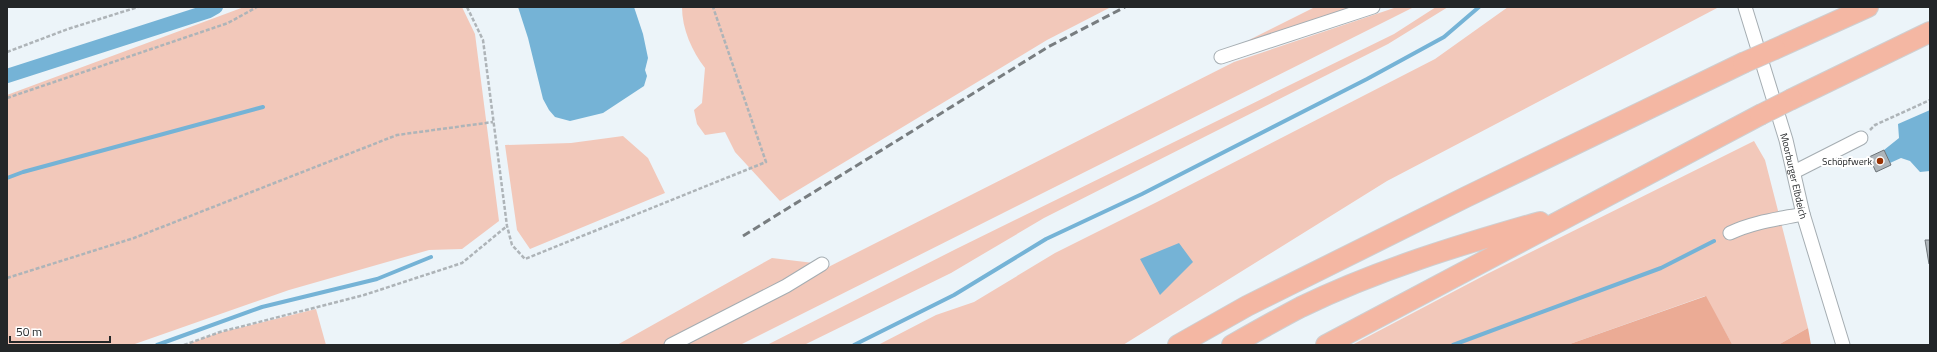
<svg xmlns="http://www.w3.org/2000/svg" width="1937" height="352" viewBox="0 0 1937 352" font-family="'Titillium Web',sans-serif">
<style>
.green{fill:#f2c8ba}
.forest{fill:#ebab95}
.water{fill:#75b3d6}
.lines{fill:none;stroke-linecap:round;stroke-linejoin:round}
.stream{stroke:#75b3d6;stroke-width:4}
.canal{stroke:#75b3d6;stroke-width:14}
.building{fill:#aeb5ba;stroke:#6c7378}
.minor-casing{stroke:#a5adb2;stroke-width:15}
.highway-casing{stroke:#cfcfd0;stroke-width:22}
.path{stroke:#aeb4b8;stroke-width:2.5;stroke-dasharray:4 2;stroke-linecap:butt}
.minor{stroke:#fff;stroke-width:13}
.highway{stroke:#f4b7a3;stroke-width:20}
.rail{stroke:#787d80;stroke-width:3;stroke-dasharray:8 4;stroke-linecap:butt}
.highway-bridge-casing{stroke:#cfcfd0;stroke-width:22;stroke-linecap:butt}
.highway-bridge{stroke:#f4b7a3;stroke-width:20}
.poi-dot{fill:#973103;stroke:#fff;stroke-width:1.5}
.labels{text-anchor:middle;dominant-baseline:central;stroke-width:4;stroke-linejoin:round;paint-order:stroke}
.poi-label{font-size:10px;fill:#232628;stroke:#fff;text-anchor:end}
.street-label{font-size:10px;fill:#232628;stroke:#fff}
</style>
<rect width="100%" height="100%" fill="#ecf4f9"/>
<path class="green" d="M244,7H462L475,34L499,221L462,249L429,250L289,290L132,345H7V95Z
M682,7H1111L1047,40L780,201L735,152L725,132L705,135L697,124L694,110L702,103L705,68C692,51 682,29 682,7Z
M1315,7H1359L1247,42L1251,39Z
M1397,7H1414L740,345H674L1234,62Z
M1436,7H1448L1388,44L1044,218L951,273L804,345H767L956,249L1394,34Z
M1508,7H1719L1387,181L1123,345H878L936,315L974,302L1055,253L1157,202L1435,59Z
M623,136L648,158L665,193L530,249L517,230L505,145L571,143Z
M1754,141L1765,160L1808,328L1778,345L1732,344L1705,296L1567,345H1352L1487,274Z
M772,258L822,264L671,345H617Z
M316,309L326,345H185L218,333Z"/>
<path class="forest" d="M1706,296L1732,344L1736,345H1567Z
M1808,328L1811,345H1778Z"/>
<path class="water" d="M518,7H634L643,34L648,58L645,70L647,76L644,86L603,113L570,121L555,117L549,110L543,99L528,38Z
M1930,110V171L1920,172L1910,161L1901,158L1890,163L1884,150L1899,138L1898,124Z
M1179,243L1193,262L1160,295L1140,259Z"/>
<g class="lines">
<path class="stream" d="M7,178L23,172L263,107
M157,345L262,307L377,279L431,257
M854,345L954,295L1046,239L1142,194L1367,79L1444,37L1479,7
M1453,345L1661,268L1714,241"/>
<path class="canal" d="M7,76L209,11L216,7"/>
</g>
<path class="building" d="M1884,150L1891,165L1876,172L1869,157Z
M1925,240H1930V264H1929Z"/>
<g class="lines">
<g class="minor-casing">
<g id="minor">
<path id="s1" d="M1745,7L1786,140L1803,214L1843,345"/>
<path d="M1221,57L1373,7"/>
<path d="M1794,172L1861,138"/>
<path d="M1730,233C1753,222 1778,219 1803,214"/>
<path d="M671,345L786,286L822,264"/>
</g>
</g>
<g class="highway-casing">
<path id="highway" d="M1775,49L1868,7
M1792,99L1930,32
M1178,345L1247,306L1466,197L1743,63
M1232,345C1255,332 1278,319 1301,307C1377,270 1459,245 1540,222
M1326,345L1760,115"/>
</g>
<path class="path" d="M467,7L483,40L507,226L512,245L525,259L766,162L713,7
M7,52L68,29L138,7
M7,98L228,23L257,7
M1870,130L1875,125L1930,100
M7,278L134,238L397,135L493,122
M184,345L220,332L364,295L462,263L507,226"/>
<use href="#minor" class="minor"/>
<use href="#highway" class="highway"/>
<path class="rail" d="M743,236L1048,47L1125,7"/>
<g class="highway-bridge-casing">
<path id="highway-bridge" d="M1743,63L1775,49
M1760,115L1792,99"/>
</g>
<use href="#highway-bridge" class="highway-bridge"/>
</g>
<circle class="poi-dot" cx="1880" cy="161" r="4"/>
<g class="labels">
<g class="poi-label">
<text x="1872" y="161">Schöpfwerk</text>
</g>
<g class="street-label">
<text stroke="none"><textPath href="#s1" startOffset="176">Moorburger Elbdeich</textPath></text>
</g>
</g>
<rect width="1937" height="352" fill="none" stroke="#232628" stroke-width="16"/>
<path d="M10 336v6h100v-6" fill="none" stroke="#232628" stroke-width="2"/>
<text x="16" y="336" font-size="12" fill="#232628" stroke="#ffffff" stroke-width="3" paint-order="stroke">50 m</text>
</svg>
